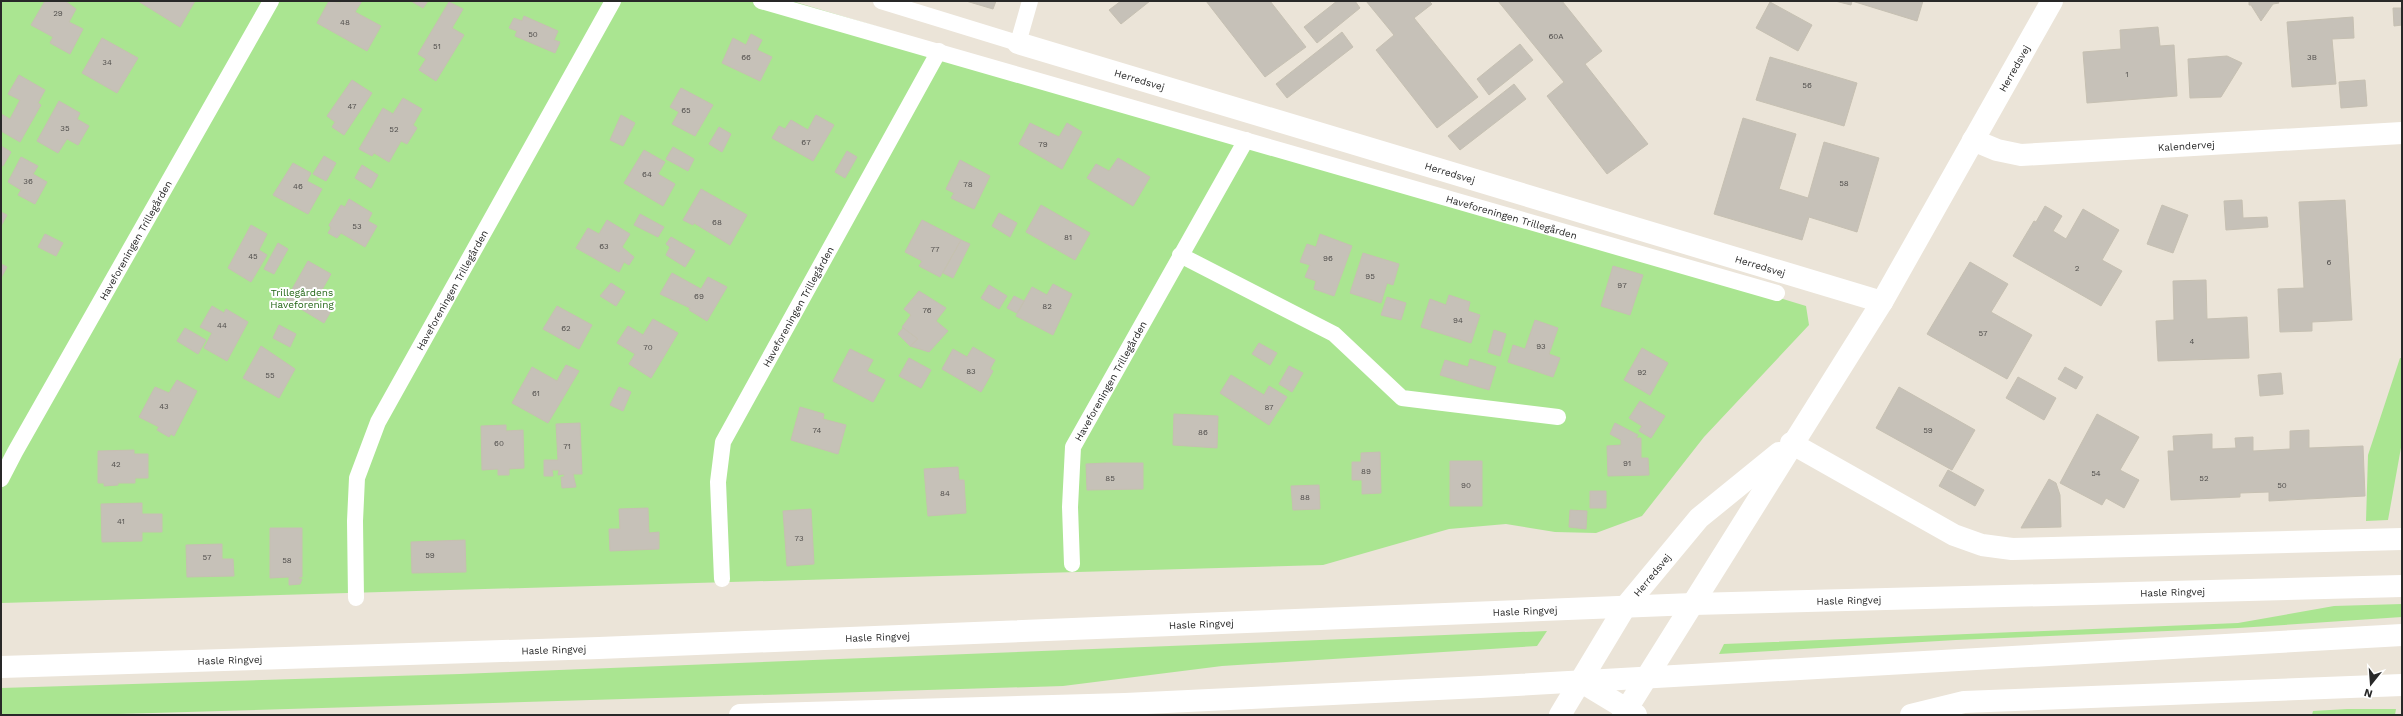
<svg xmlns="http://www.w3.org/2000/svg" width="2403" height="716" viewBox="0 0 2403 716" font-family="'Work Sans',sans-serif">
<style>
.green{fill:#aae591}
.building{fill:#c6c1b8;stroke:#c6c0b2}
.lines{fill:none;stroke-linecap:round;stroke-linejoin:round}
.lane{stroke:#fff;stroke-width:16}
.street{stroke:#fff;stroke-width:22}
.secondary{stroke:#fff;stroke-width:22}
.labels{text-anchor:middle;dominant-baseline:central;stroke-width:4;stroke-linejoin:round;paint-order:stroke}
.number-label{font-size:8px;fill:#504e4c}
.street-label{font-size:10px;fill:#282828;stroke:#fff}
.park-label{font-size:10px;fill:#236616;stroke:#fff}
</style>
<rect width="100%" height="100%" fill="#ebe4d8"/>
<path class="green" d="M1,1H792L1806,306L1809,325L1704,437L1642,516L1596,533L1555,532L1506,524L1449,529L1323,565L1,603Z
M2400,358H2402V442L2388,520L2366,521L2368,455Z
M2402,604V617L2238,628L1956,640L1719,654L1724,644L2238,623L2334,606Z
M1547,631L1537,646L1222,666L1063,686L84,715H1V688L460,674Z
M2347,709H2396L2395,715H2312L2313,711Z"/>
<path class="building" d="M45,1H65L76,9L69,22L83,29L70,54L50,43L53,37L31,25Z
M138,1H195L180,27Z
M329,1L340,3L341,1H362L355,12L381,26L367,51L317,23Z
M411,1H428L423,8Z
M966,1H996L993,9Z
M1121,1H1150L1121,24L1109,10Z
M1206,1H1270L1306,47L1265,77Z
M1337,1H1355L1360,8L1317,43L1304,27Z
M1366,1H1429L1432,4L1414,18L1478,97L1437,128L1376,50L1394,35Z
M1498,1H1562L1602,51L1585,64L1648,144L1607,174L1547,96L1564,82Z
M1835,1H1923L1917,21L1852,1L1851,5Z
M2249,1H2278L2279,3L2273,4L2261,21L2251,5H2249Z
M449,2L463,9L452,28L464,35L436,81L419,70L426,59L418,54Z
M1770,2L1812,25L1798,51L1756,28Z
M2393,8H2402V25L2394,26Z
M524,16L558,31L554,40L560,42L555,53L515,36L517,31L509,28L514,18L522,21Z
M2353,17L2354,38L2332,39L2336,84L2292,87L2287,22Z
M2158,27L2160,46L2174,45L2177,96L2087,103L2083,52L2121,49L2120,30Z
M1342,32L1353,47L1287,98L1276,84Z
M751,34L762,40L757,50L772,57L760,81L722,63L733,38L746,45Z
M102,38L138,58L117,93L82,73Z
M1520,44L1533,60L1489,95L1477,79Z
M2227,56L2242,63L2221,97L2190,98L2188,59Z
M1770,57L1857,83L1844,126L1756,100Z
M19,75L45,90L38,103L41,105L20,142L1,131V114L10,119L20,100L8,94Z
M352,80L372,93L344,135L332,127L335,122L327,116Z
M2365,80L2367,106L2341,108L2339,82Z
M1514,84L1526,99L1460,150L1448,136Z
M681,88L713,105L695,136L672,124L679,112L670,107Z
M403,98L422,109L413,125L417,128L407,144L401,141L389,162L374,153L372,156L359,149L383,108L393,114Z
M59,101L80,113L77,119L89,126L78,145L67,139L58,153L37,141Z
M621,115L635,123L623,146L610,140Z
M816,115L834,125L813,161L772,138L779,126L785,129L791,120L808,130Z
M1743,118L1796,134L1779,189L1808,198L1824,142L1879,158L1857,232L1809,217L1802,240L1714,214Z
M1030,123L1059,137L1067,123L1082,132L1062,169L1019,144Z
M719,127L731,134L722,152L709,144Z
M1,146L11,152L3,166L1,165Z
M673,147L694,159L688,171L666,159Z
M644,150L665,162L658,174L675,184L663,206L624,183Z
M847,151L857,157L845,178L835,172Z
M324,156L336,163L326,181L313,174Z
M21,157L38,166L33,174L47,182L35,204L18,195L21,190L8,182Z
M1118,158L1150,177L1133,206L1087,178L1096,164L1109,171Z
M960,160L990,176L974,209L951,198L954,193L946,189Z
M293,163L311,173L307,181L322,189L308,214L273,195Z
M362,165L378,175L371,188L355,178Z
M701,189L747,215L730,245L694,223L693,225L683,220Z
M349,199L372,213L368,221L377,226L365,247L341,233L337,238L328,233L331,228L329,225L341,205L345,207Z
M2242,200L2243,218L2267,217L2268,227L2226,230L2224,201Z
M2345,200L2352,320L2312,322V331L2280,332L2278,289L2304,288L2299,202Z
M1041,205L1090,233L1075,260L1026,232Z
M2162,205L2188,215L2173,253L2147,244Z
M2045,206L2062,216L2053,231L2066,239L2083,209L2119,230L2102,260L2122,271L2101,306L2013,256L2034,221L2036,222Z
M1,212L7,215L1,226Z
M999,213L1017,223L1010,237L992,226Z
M640,214L664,227L658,237L634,225Z
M607,220L630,234L622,247L634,257L629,265L624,262L619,272L576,248L588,228L599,234Z
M922,220L961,240L940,277L919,266L922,261L905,252Z
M251,225L267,234L259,250L267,255L251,282L228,268Z
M45,234L63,243L56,256L38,247Z
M1320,234L1352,246L1334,296L1314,289L1316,281L1305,277L1310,265L1300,262L1307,244L1316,247Z
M671,237L695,251L685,267L666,255L670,247L666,244Z
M961,240L970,244L953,278L943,273Z
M278,243L288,249L274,274L264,269Z
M1363,253L1399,264L1393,285L1387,283L1381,303L1350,293Z
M308,261L331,274L315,302L331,311L324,323L286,300Z
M1970,262L2008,284L1991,312L2032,335L2007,379L1927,334Z
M1,264L7,267L1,278Z
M1613,266L1643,275L1630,315L1601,306Z
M672,273L701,289L708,277L727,287L707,321L689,310L690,308L660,294Z
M2206,280L2207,319L2247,317L2249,358L2158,361L2156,321L2174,320L2173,281Z
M611,283L625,292L616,306L600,296Z
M1053,284L1072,294L1053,335L1016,316L1032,287L1047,295Z
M989,285L1007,296L999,309L981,298Z
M919,291L946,308L936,321L948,331L929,352L910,346L918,339L902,327L911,315L904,309Z
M1449,295L1470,302L1468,311L1480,315L1471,343L1421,327L1430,299L1446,305Z
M1014,296L1024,301L1017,313L1007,308Z
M1387,297L1406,303L1401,320L1381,315Z
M212,306L224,313L226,309L248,322L227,361L204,348L212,333L200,327Z
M557,306L592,325L579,349L543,329Z
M653,319L678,333L651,378L629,364L635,354L617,343L628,326L643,335Z
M1535,320L1558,328L1549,354L1560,358L1553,377L1508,362L1513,345L1525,349Z
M279,325L296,334L290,347L273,338Z
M185,328L206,340L198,354L177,341Z
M903,328L918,339L910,346L898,334Z
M1494,330L1506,334L1500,356L1488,352Z
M1259,343L1277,353L1270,365L1252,354Z
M261,346L295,369L279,398L243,378Z
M973,347L995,360L990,369L993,371L981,392L942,369L953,349L967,357Z
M1642,348L1668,363L1650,395L1624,380Z
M850,349L873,360L867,371L885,380L873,402L833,381Z
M909,358L931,370L921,388L899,376Z
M1470,359L1496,367L1489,390L1440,375L1445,360L1468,367Z
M566,365L579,371L548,423L512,403L532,367L557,381Z
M1289,366L1303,373L1292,392L1279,384Z
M2065,367L2083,377L2076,389L2058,379Z
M2281,373L2283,394L2260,396L2258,375Z
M1231,375L1264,395L1269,386L1287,397L1269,425L1220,393Z
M2018,377L2056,398L2044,420L2006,398Z
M177,380L197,391L174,436L171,434L169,437L157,430L159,427L139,417L155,387L169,393Z
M619,387L631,392L623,411L610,405Z
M1899,387L1975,430L1952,470L1876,428Z
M1640,401L1665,416L1651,438L1639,431L1642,426L1629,418Z
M800,407L824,414L823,419L846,425L838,454L791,440Z
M1174,414L1218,416L1217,448L1173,445Z
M2097,414L2139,437L2120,470L2139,480L2124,508L2106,498L2102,505L2060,483Z
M580,423L582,474H573L576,487L562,488L561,477H564V474L558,475L559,470H552L553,476H544V460H558L556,424Z
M1615,423L1638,435L1636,438H1641V458H1648L1649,475L1608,476L1607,446L1621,445V440L1610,434Z
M506,425V431L523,430L524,468L509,469V475H498V469L482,470L481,426Z
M2309,430V448L2363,446L2365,496L2269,501V492L2240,493V497L2171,500L2168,451H2174L2173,436L2212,434V449L2236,448L2235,438L2253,437V451L2290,449V431Z
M134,450V454H148V478H135V483H118V485L104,486V483H98V451Z
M1380,452L1381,493L1362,494V480H1352V462H1361V453Z
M1450,461H1482V506H1450Z
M1106,463H1143V489L1087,490L1086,464Z
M958,467L959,480H964L966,513L928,516L924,469Z
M1948,470L1984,490L1975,506L1939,486Z
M2049,479L2056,483L2060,495L2061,527L2021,528Z
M1319,485L1320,509L1293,510L1291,486Z
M1590,491H1606V508H1590Z
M142,503V514H162V532H142V541L102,542L101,504Z
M648,508L649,533L659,532V549L610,551L609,529H620L619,509Z
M811,509L814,564L787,566L783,511Z
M1570,510L1587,511L1586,529L1569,527Z
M270,528H302V577H299V579H302L300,584L289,585V577L270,578Z
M465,540L466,572L412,573L411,542Z
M222,544V559H233L234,576L187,577L186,545Z"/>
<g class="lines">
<g class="lane">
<path id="s1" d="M761,1L1777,293"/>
<path d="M881,1L1018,43L1030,1"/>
<path d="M1180,255L1334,334L1402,398L1558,417"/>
<path id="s2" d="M1,479L15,452L271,1"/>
<path id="s3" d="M1072,564L1070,507L1073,447L1246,140"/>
<path id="s4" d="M722,579L718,482L723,442L939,51"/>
<path id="s5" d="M356,598L355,521L357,478L378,422L613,1"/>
</g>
<g class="street">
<path id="s6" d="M1018,43L1882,302"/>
<path id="s7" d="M1973,140L1997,150L2021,155L2402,133"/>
<path d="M1791,443L1954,535L1982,545L2012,549L2402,539"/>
<path d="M1580,681L1636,715"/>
<path d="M1911,715L1964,702L2402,685"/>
</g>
<g class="secondary">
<path id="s8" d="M1,667L599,648L1693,604L2402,586"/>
<path d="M740,715L1125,704L1480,687L2402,635"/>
<path id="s9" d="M1560,715L1625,607L1699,518L1779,453"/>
<path id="s10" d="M1623,715L1882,302L2052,1"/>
</g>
</g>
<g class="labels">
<g class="number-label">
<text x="58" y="13">29</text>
<text x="345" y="22">48</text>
<text x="533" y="34">50</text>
<text x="1556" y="36">60A</text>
<text x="437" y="46">51</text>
<text x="746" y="57">66</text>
<text x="2312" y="57">3B</text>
<text x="107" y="62">34</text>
<text x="2127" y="74">1</text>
<text x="1807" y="85">56</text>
<text x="352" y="106">47</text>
<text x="686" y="110">65</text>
<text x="65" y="128">35</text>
<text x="394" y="129">52</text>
<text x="806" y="142">67</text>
<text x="1043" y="144">79</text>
<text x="647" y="174">64</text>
<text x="28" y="181">36</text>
<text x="1844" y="183">58</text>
<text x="968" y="184">78</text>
<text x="298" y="186">46</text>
<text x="717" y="222">68</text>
<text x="357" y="226">53</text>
<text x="1068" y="237">81</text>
<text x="604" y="246">63</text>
<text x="935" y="249">77</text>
<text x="253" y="256">45</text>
<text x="1328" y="258">96</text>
<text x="2329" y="262">6</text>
<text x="2077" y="268">2</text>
<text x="1370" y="276">95</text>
<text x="1622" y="285">97</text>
<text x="699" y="296">69</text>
<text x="1047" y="306">82</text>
<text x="927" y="310">76</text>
<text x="1458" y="320">94</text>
<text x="222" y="325">44</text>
<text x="566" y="328">62</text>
<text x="1983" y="333">57</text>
<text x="2192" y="341">4</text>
<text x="1541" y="346">93</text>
<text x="648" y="347">70</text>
<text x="971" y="371">83</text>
<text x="1642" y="372">92</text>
<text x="270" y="375">55</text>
<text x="536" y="393">61</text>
<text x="164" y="406">43</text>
<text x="1269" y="407">87</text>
<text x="817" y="430">74</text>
<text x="1928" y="430">59</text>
<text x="1203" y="432">86</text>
<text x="499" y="443">60</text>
<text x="567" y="446">71</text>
<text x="1627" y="463">91</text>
<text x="116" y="464">42</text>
<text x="1366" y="471">89</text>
<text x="2096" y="473">54</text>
<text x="1110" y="478">85</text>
<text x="2204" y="478">52</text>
<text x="1466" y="485">90</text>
<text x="2282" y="485">50</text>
<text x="945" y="493">84</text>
<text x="1305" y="497">88</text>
<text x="121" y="521">41</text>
<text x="799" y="538">73</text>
<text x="430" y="555">59</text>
<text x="207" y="557">57</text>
<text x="287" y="560">58</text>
</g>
<g class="street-label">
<text stroke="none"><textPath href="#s10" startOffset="756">Herredsvej</textPath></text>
<text stroke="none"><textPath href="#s6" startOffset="127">Herredsvej</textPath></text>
<text stroke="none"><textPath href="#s7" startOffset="216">Kalendervej</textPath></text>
<text stroke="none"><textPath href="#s6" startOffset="451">Herredsvej</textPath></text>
<text stroke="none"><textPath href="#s1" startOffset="781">Haveforeningen Trillegården</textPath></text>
<text stroke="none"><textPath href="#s2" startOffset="274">Haveforeningen Trillegården</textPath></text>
<text stroke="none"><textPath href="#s6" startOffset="775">Herredsvej</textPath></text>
<text stroke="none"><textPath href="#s5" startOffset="331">Haveforeningen Trillegården</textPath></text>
<text stroke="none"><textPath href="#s4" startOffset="292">Haveforeningen Trillegården</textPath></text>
<text stroke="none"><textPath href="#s3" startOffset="193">Haveforeningen Trillegården</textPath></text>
<text stroke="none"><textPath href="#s9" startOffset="168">Herredsvej</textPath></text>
<text stroke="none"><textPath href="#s8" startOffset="2173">Hasle Ringvej</textPath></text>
<text stroke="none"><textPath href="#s8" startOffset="1849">Hasle Ringvej</textPath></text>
<text stroke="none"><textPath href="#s8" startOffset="1525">Hasle Ringvej</textPath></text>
<text stroke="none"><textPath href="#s8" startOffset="1201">Hasle Ringvej</textPath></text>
<text stroke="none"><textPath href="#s8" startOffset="877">Hasle Ringvej</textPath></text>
<text stroke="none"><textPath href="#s8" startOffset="553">Hasle Ringvej</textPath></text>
<text stroke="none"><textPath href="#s8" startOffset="229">Hasle Ringvej</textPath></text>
</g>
<g class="park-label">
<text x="302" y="292">Trillegårdens<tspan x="302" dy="12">Haveforening</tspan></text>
</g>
</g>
<rect width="2403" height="716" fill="none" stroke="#282828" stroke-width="4"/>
<g transform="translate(2371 684) rotate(197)" stroke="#ffffff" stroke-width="3" paint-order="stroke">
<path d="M0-3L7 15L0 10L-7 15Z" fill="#282828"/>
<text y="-6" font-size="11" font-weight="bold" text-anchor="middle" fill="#282828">N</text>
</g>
</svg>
